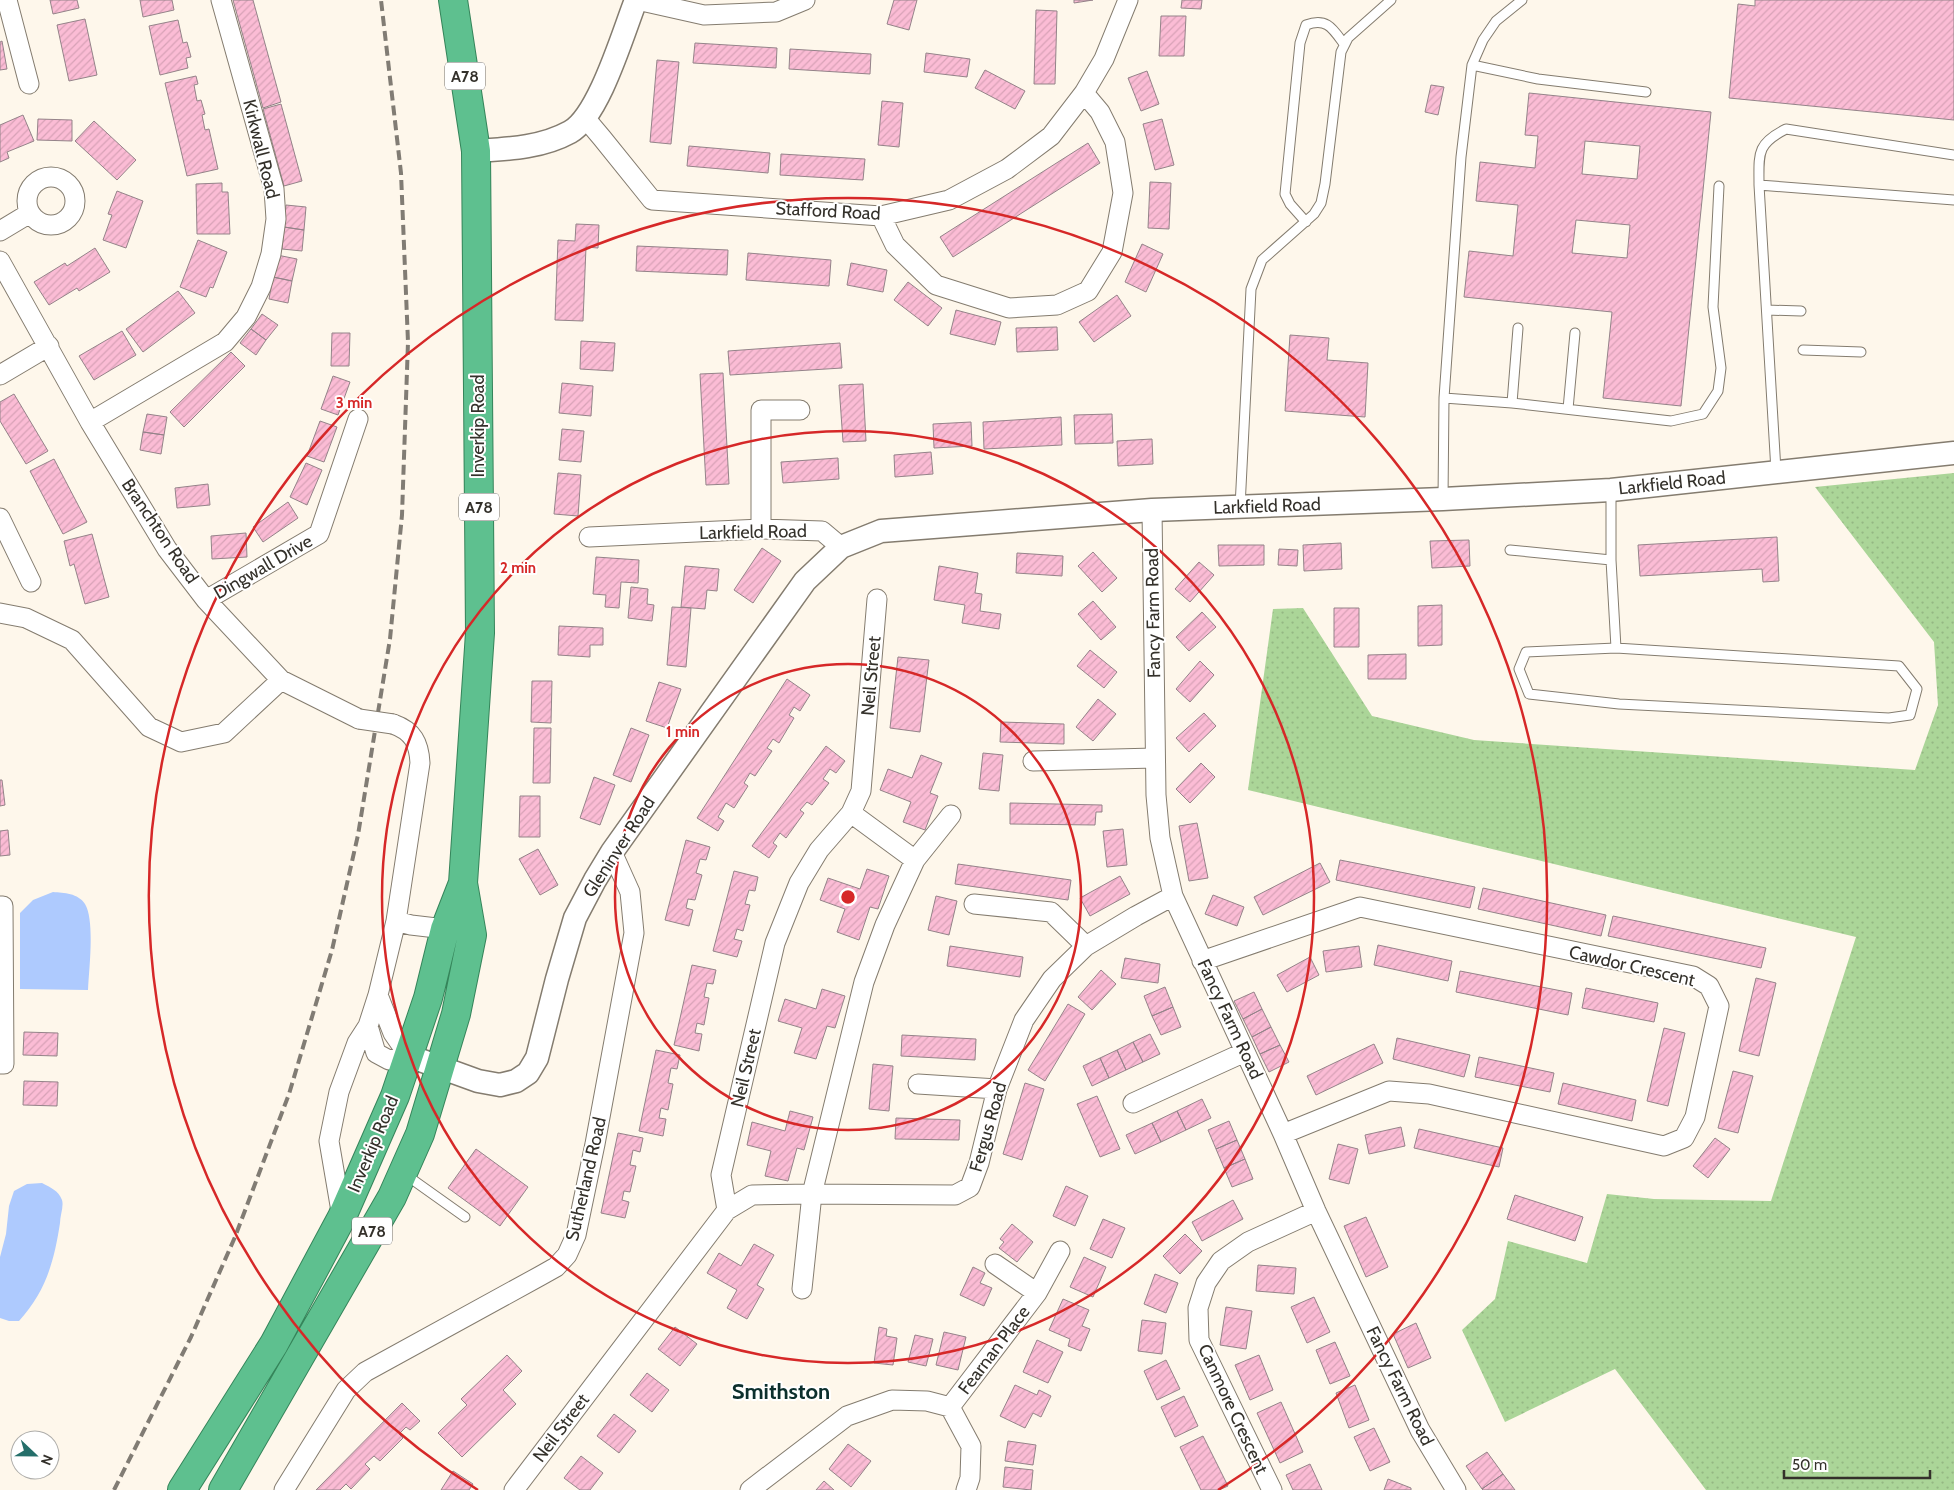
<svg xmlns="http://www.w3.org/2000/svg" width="1954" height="1490" viewBox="0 0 1954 1490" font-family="Cabin,sans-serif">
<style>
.park{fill:url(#park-dots)}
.water{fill:#aecafe}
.building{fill:url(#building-hatch);stroke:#948389;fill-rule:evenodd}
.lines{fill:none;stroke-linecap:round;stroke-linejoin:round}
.service-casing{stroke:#847c6f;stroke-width:11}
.minor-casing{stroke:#847c6f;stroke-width:21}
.tertiary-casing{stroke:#847c6f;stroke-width:25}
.trunk-casing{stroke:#35845a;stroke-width:30}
.service{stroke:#fff;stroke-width:9}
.minor{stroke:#fff;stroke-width:19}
.tertiary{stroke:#fff;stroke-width:22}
.trunk{stroke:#5ec08f;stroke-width:28}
.rail{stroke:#817c74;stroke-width:4;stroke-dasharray:10 5;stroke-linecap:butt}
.minor-bridge-casing{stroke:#847c6f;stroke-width:21;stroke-linecap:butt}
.minor-bridge{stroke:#fff;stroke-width:19}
.ring{fill:none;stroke:#d62828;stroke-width:2.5}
.labels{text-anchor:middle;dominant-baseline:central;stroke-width:4;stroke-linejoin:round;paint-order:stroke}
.shield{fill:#fff;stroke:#716f6b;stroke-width:1}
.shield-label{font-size:16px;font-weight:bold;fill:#34312b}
.street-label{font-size:18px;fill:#34312b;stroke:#fff}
.district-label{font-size:22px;font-weight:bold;fill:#0c2f2d;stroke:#fff}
.centre{fill:#d62828;stroke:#fff;stroke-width:2.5}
.ring-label{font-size:15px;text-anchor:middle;font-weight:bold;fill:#d62828;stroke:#fff;stroke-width:4;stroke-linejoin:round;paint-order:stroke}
</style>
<defs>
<pattern id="park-dots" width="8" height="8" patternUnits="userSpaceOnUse" patternTransform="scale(1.25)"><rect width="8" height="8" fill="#abd598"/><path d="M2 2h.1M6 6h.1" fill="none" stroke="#94b783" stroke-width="1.8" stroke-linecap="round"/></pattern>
<pattern id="building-hatch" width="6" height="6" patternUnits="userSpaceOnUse" patternTransform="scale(1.25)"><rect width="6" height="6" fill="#fbbcd5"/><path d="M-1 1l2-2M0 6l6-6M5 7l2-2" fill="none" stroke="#d8a2b7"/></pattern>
</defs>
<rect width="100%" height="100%" fill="#fef7eb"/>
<path class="park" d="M1954,473V1490H1706L1615,1369L1505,1422L1462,1330L1495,1299L1508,1241L1587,1263L1607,1194L1654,1199L1771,1201L1856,937L1248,790L1273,609L1303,608L1372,716L1474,740L1915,770L1938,705L1934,642L1815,487Z"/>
<path class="water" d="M53,892C64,893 78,893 85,904C95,921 89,968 88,990L20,989V913L33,900Z
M42,1183C51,1188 58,1190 62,1200C64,1206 60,1216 60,1223C54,1262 46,1291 19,1321H9L0,1318V1257L6,1234L9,1206L14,1191L27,1184Z"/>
<path class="building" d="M50,0H77L79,8L53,14Z
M140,0H172L174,10L143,17Z
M233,0H253L281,102L263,108Z
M894,0H917L909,30L887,24Z
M1074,0H1093L1074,3Z
M1182,0H1202L1201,9L1181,8Z
M1755,0H1954V120L1729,98L1738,4L1755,6Z
M1036,10L1057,11L1055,84H1034Z
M1161,16H1186L1184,56H1159Z
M85,19L97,75L69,81L57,25Z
M178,20L183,43L187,42L191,57L186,58L188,68L160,75L149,26Z
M2,41L7,69L0,70V42Z
M695,43L777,48L776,68L693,63Z
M790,49L871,54L870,74L789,69Z
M926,53L970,59L967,77L924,72Z
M657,60L679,62L671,144L650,142Z
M985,70L1025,91L1015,109L975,88Z
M1147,71L1159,104L1141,111L1128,78Z
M196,76L198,84L194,85L197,101L201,100L205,114L202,115L205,130L209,129L218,169L187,176L165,83Z
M1431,85L1444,87L1438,115L1425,112Z
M1529,93L1711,112L1681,406L1603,398L1612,312L1464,297L1469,251L1513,256L1518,205L1476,201L1480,162L1535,168L1538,136L1525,135ZM1585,141L1640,146L1637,179L1582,174ZM1576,220L1630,225L1627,258L1572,253Z
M882,101L903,103L899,147L878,145Z
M281,104L302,181L284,186L263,109Z
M23,115L34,141L7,152L9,158L0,162V125Z
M38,119L72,120V141L37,140Z
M1162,119L1174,165L1155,170L1143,124Z
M94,121L136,160L117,180L75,141Z
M1088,143L1100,163L953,257L940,237Z
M689,146L770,153L768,173L687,166Z
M781,154L865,159L863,180L780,175Z
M1150,182L1171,183L1169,229L1148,228Z
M222,183V192H228L230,234H197L196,184Z
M117,191L143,201L126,248L103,240L112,215L108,214Z
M286,205L306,207L304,230L284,227Z
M576,224L599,225L598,248L586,247L583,321L555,320L558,240L575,241Z
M284,227L304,230L302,251L282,249Z
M198,240L227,252L213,288L210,287L206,297L180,287Z
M1142,244L1163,254L1146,292L1125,282Z
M637,246L728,250L727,275L636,271Z
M95,248L110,272L79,291L77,288L49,305L34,282L65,263L67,266Z
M748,253L831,260L829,286L746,280Z
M277,255L297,259L292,281L273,277Z
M851,263L887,270L883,292L847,285Z
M273,277L292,281L288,303L269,299Z
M908,282L942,308L928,326L894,300Z
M178,291L195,313L143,352L126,329Z
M1117,295L1131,316L1094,342L1079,322Z
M956,310L1001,322L995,345L950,334Z
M262,314L278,325L266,340L251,329Z
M1057,327L1058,350L1017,352L1016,328Z
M251,329L266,340L256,355L240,343Z
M122,331L136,355L94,380L79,356Z
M332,333H350L349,366H331Z
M1290,335L1329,338L1327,360L1368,363L1365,417L1285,411Z
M581,341L615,343L613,371L580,369Z
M840,343L842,368L730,375L728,351Z
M231,352L245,366L184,427L170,412Z
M723,373L729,484L706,485L700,374Z
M333,376L350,382L338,415L321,409Z
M562,383L593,386L591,416L559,413Z
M863,384L866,441L843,442L839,385Z
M14,394L48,451L26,464L0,421V402Z
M147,414L167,417L164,435L143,432Z
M1112,414L1113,443L1075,444L1074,415Z
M1061,417L1062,445L984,449L983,422Z
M320,421L337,427L324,462L307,456Z
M971,422L972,446L934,448L933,424Z
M562,429L584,431L581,462L559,460Z
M143,432L164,435L161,454L140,450Z
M1152,439L1153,464L1118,466L1117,441Z
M931,452L933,474L895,477L894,455Z
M838,458L839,479L783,483L781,462Z
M54,459L87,522L63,534L30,471Z
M306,463L322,470L307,505L290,497Z
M558,473L581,475L578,516L554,514Z
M208,484L210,505L177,508L175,488Z
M288,502L298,518L263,542L253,527Z
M246,533L247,557L212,559L211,536Z
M92,534L109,597L85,604L74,564L70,566L64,541Z
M1777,537L1779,581L1763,582L1762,569L1640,576L1638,545Z
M1469,540L1470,566L1432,568L1430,541Z
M1341,543L1342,569L1304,571L1303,545Z
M1218,545H1264V565L1219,566Z
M762,548L781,561L753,603L734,590Z
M1279,549L1298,550L1297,566L1278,565Z
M1093,552L1117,578L1102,592L1078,566Z
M1017,553L1063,556L1062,576L1016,573Z
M596,557L639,560L638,583L621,582L619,608L605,607L606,595L593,594Z
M1199,562L1214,575L1190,602L1175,589Z
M685,566L719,569L717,591L707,590L705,609L681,607Z
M939,566L978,573L975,593L982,594L980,611L1001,614L999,629L962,623L965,605L934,600Z
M631,587L648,589L647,604L654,605L652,621L628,618Z
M1093,601L1116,627L1101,640L1078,614Z
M1442,605V645L1418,646V606Z
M672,607L691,608L686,667L667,665Z
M1334,608H1359V647H1334Z
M1202,612L1216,627L1189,651L1176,637Z
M559,626L603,628V645H590V657L558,655Z
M1090,650L1117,672L1104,688L1077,666Z
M1406,654V679H1368V655Z
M898,657L929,660L920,732L890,728Z
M1200,661L1214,675L1190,702L1176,689Z
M787,679L810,695L800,711L794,707L789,715L794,718L779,743L773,739L767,748L772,751L755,776L750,773L744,783L748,786L734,808L726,803L718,817L724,821L718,831L697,818Z
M532,681H552L551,723L531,722Z
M659,682L681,689L667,728L646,721Z
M1098,699L1116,714L1093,741L1076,727Z
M1204,713L1216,726L1189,752L1176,738Z
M1001,722L1064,724V744L1000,742Z
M534,728H551L550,783H533Z
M631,728L649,735L631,782L613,775Z
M826,746L845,761L836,773L830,769L823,779L829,783L812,805L807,802L800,810L804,813L786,838L780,833L773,843L777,846L769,858L752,846Z
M983,753L1003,755L999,791L979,789Z
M921,755L942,763L930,793L938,796L925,830L903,822L911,802L880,790L888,769L912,778Z
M1201,763L1215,777L1190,803L1176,789Z
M594,777L615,785L600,825L580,818Z
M0,780H2L5,805L0,806Z
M520,796H540V837H519Z
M1010,803L1102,805V812H1096L1095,825L1010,824Z
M1197,823L1208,878L1189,881L1179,826Z
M1123,829L1127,865L1107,867L1103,831Z
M8,830L10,855L0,856V831Z
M686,840L710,847L706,860L700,859L696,873L702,875L695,900L688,899L686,908L693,910L689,926L665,920Z
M538,849L558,885L540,895L519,859Z
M1340,860L1475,887L1470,908L1336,880Z
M1320,863L1330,882L1263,915L1254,897Z
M958,864L1071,880L1068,900L955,884Z
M867,869L889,876L878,909L870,907L859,940L837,932L845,909L820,900L828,878L860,889Z
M734,871L758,877L755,891L749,890L745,904L750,905L743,931L737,929L734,939L742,941L737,957L713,951Z
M1120,876L1130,894L1090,916L1080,898Z
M1483,888L1606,915L1601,936L1478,909Z
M1213,895L1244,907L1237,926L1205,914Z
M936,896L957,901L949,935L928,930Z
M1613,916L1766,948L1761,968L1608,936Z
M1378,945L1452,961L1448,981L1374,965Z
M950,946L1023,957L1020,977L947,966Z
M1359,946L1362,967L1326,972L1323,951Z
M1310,957L1319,975L1287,992L1277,975Z
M1125,958L1160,964L1158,983L1121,978Z
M692,965L716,970L713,984L707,983L704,997L709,998L704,1025L697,1023L695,1033L702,1034L699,1051L674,1045Z
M1101,970L1116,984L1092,1010L1078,997Z
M1460,971L1572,993L1568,1015L1456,992Z
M1756,978L1776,983L1759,1056L1739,1051Z
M1165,987L1173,1007L1152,1016L1144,996Z
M1586,988L1658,1003L1654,1022L1582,1008Z
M822,989L845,996L835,1028L827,1026L816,1059L794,1053L802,1028L778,1021L785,999L816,1009Z
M1254,992L1262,1009L1243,1019L1234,1001Z
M1068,1004L1085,1014L1045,1081L1028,1070Z
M1173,1007L1181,1027L1161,1035L1152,1016Z
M1262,1009L1271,1027L1252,1037L1243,1019Z
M1271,1027L1280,1045L1260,1054L1252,1037Z
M1664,1028L1685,1033L1668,1106L1647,1101Z
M24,1032L58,1033L57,1056L23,1055Z
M1150,1034L1160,1054L1143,1062L1133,1042Z
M902,1035L976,1039L975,1060L901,1056Z
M1397,1038L1470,1055L1464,1077L1393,1059Z
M1133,1042L1143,1062L1126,1070L1117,1050Z
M1374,1044L1383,1063L1316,1095L1307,1076Z
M1280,1045L1289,1062L1269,1072L1260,1054Z
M656,1050L680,1055L677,1069L671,1068L668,1083L673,1084L668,1110L661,1108L659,1118L666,1119L663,1136L639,1131Z
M1117,1050L1126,1070L1109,1078L1100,1058Z
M1479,1057L1554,1073L1550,1092L1475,1077Z
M1100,1058L1109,1078L1092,1086L1083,1066Z
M873,1064L893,1066L889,1111L869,1109Z
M1733,1071L1753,1076L1738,1133L1718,1128Z
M24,1081L58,1082L57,1106L23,1105Z
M1025,1083L1044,1089L1022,1160L1003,1154Z
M1563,1083L1636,1100L1632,1121L1558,1104Z
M1097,1096L1120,1149L1100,1157L1077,1104Z
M1202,1099L1211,1118L1186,1130L1177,1111Z
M790,1111L813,1117L804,1150L797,1148L788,1181L765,1176L771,1151L747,1145L752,1122L785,1131Z
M1177,1111L1186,1130L1161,1142L1152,1123Z
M896,1118L960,1120L959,1140L895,1139Z
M1229,1121L1237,1140L1216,1149L1208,1130Z
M1152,1123L1161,1142L1135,1154L1126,1135Z
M1401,1127L1405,1146L1369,1154L1365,1135Z
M1419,1129L1503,1148L1499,1167L1414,1148Z
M618,1133L643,1138L640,1152L633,1150L630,1165L636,1166L630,1192L624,1191L622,1200L629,1202L625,1218L601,1213Z
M1715,1138L1730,1149L1708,1178L1693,1166Z
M1237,1140L1245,1159L1224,1168L1216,1149Z
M1338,1144L1358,1149L1349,1184L1329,1179Z
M476,1149L528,1187L500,1226L448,1188Z
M1245,1159L1253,1179L1232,1187L1224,1168Z
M1066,1186L1088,1196L1075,1226L1053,1216Z
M1515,1195L1583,1217L1575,1241L1507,1219Z
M1233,1200L1243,1219L1202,1241L1192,1222Z
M1366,1217L1388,1267L1366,1277L1344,1226Z
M1103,1219L1125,1228L1112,1258L1090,1249Z
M1012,1224L1033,1242L1017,1262L999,1248L1004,1242L1000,1239Z
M1185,1234L1202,1251L1180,1274L1163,1256Z
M754,1244L774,1255L757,1285L764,1289L747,1319L727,1308L737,1290L707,1273L719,1253L741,1266Z
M1084,1257L1106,1267L1093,1297L1070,1287Z
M1258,1265L1296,1268L1294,1294L1256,1291Z
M973,1267L985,1273L980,1283L992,1288L984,1306L960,1295Z
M1155,1274L1178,1283L1166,1313L1144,1304Z
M1314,1297L1330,1332L1307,1343L1291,1307Z
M1063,1299L1089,1310L1082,1326L1090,1329L1081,1351L1068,1346L1070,1339L1049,1330Z
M1226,1307L1252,1311L1246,1349L1220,1345Z
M1142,1320L1166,1323L1162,1354L1138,1351Z
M1416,1323L1431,1358L1408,1368L1393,1334Z
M675,1327L697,1344L680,1366L658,1349Z
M879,1327L887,1329L886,1336L897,1338L893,1365L874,1363Z
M944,1332L966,1337L958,1370L936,1365Z
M915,1335L933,1339L926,1366L908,1362Z
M1037,1340L1063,1352L1048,1383L1023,1372Z
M1335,1342L1350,1376L1330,1384L1316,1350Z
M507,1355L522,1371L503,1390L516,1404L462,1457L438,1433L467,1405L461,1399Z
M1259,1355L1273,1390L1250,1400L1235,1365Z
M1166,1360L1180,1389L1157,1400L1144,1371Z
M647,1373L669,1390L652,1412L630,1395Z
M1015,1385L1037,1395L1039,1390L1051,1396L1041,1417L1033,1413L1025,1428L1000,1416Z
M1355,1385L1369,1420L1349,1428L1336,1393Z
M1184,1396L1198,1426L1175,1437L1161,1407Z
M1281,1402L1303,1452L1280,1463L1257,1413Z
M402,1403L420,1421L410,1430L406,1427L399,1434L403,1438L380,1461L374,1456L365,1464L370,1469L351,1489L346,1484L340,1490H316Z
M614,1414L636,1431L619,1453L597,1436Z
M1374,1428L1390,1462L1370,1471L1354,1437Z
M1203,1436L1228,1486L1219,1490H1201L1180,1447Z
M1008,1441L1036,1445L1033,1465L1005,1461Z
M848,1444L871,1461L851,1487L829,1469Z
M1487,1452L1503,1474L1482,1489L1466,1466Z
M581,1456L603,1473L590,1490H580L564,1478Z
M1310,1464L1322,1490H1293L1286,1475Z
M1005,1467L1033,1470L1031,1490L1003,1487Z
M453,1471L473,1484L469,1490H441Z
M1503,1474L1515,1490H1483L1482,1489Z
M1388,1479L1411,1488V1490H1384Z
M824,1481L834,1490H816Z"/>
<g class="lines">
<g class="service-casing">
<path id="service" d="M1472,65L1538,79L1646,92
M1759,185L1954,200
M1306,222L1290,204L1285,194L1300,43L1306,25C1327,17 1333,29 1344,44
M1767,310L1801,311
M1803,350L1861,352
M1444,398L1512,403L1671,421L1703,414L1718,391L1721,368L1713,307L1719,186
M1512,403L1518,328
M1568,409L1575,333
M1776,471L1759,185C1759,154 1756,144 1786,129L1954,155
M1611,490V560L1616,648
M1443,499L1444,398L1461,157L1472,65L1483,40L1496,21L1522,0
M1240,507L1251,289L1262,260L1314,214L1321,203L1325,184L1341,52L1348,38L1391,0
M1510,550L1611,560
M1616,648L1899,666L1917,689L1910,715L1889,718L1619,704L1529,694L1519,669L1526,652Z
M406,1175L465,1217"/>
</g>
<g class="minor-casing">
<path id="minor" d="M7,0L29,84
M637,0L704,15L776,12L805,0
M586,119L602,138L652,200L881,216L949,200L1007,169L1051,136L1084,93L1104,59L1128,0
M27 201a24 24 0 1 1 48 0a24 24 0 1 1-48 0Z
M881,216L895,245L936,285L1009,308L1057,305L1088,291L1112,252L1123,193L1115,142L1100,112L1084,93
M0,231L30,213
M0,261L90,422L167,549L206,600L281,680L359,719
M0,375L49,346
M90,422L225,342L246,317L261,287L271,254L276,219L274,189L221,0
M1152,510L1156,795L1160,838L1173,896L1283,1134L1316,1211L1420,1430L1456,1490
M0,518L31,582
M761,529V410H800
M589,537L761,529L822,531L841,547
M206,600L319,534L358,419
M0,613L26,618L72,640L149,727L181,742L224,733L281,680
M1033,761L1155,758
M851,813L915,860
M974,904L1051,912L1086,946
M0,906H3L4,1064H0
M396,921L411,925L445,929
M1202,961L1360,907L1693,976L1709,986L1719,1006L1695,1117L1684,1138L1664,1146L1429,1094L1389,1091L1283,1134
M378,995L393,1033L409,1056L389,1060L376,1053L368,1026L378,995L396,921L420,763C419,743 413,731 393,724
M918,1084L997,1089
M1133,1103L1245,1052
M727,1210L752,1195L812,1194L955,1195L970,1187L979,1163L997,1089L1024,1020L1052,979L1086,946L1136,916L1173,896
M342,1217L329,1141L339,1092L357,1043L368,1026
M995,1264L1037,1293
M802,1289L812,1194L864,982L885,925L915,860L951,815
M950,1407L1037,1293L1060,1251
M284,1490L346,1390L365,1372L540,1276L556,1267L567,1255L576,1235L595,1144L634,933L630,892L612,852
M514,1490L727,1210L721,1175L775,943L799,883L819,850L851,813L861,791L877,599
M750,1490L847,1416L892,1400L927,1401L950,1407L971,1446L970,1478L966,1490
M1272,1490L1199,1340L1198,1308L1206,1283L1221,1261L1248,1242L1316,1211"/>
</g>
<g class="tertiary-casing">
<path id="tertiary" d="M476,151C507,149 541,148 570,132C599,116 623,33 636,0
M409,1056L478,1081L500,1085L516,1081L528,1073L537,1058L557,979L575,918L595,880L612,852L805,581L841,547L881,531L1152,510L1443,499L1611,490L1954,453"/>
</g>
<g class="trunk-casing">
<path id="trunk" d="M182,1490L274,1344L342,1217L395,1096L428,998L445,929L463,883
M223,1490L392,1197L420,1134L456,1014L472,935L463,883L480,633L476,151L453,0"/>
</g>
<use href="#service" class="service"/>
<use href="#minor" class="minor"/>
<use href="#tertiary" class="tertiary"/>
<use href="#trunk" class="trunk"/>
<path class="rail" d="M114,1490L191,1337L235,1237L289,1094L332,950L358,835L390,639L402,515L408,342L401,173L381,0"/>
<g class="minor-bridge-casing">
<path id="minor-bridge" d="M359,719L393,724"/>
</g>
<use href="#minor-bridge" class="minor-bridge"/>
</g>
<g class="ring">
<circle cx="848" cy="897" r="233"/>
<circle cx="848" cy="897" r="466"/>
<path d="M478 1490A699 699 0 1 1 1218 1490"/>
</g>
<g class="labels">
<g class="shield">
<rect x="445" y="62.5" width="40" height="27" rx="4"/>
<rect x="459" y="493.5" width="40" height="27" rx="4"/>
<rect x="352" y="1217.5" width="40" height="27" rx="4"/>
</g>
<g class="shield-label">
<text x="465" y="76">A78</text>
<text x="479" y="507">A78</text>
<text x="372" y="1231">A78</text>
</g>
<g class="street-label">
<text transform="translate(261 149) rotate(76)">Kirkwall Road</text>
<text transform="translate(828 211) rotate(3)">Stafford Road</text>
<text transform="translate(478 426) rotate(-90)">Inverkip Road</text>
<text transform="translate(1672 483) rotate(-6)">Larkfield Road</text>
<text transform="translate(1267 506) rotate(-2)">Larkfield Road</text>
<text transform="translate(160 531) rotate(56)">Branchton Road</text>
<text transform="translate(753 532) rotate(-1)">Larkfield Road</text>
<text transform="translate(263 567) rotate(-30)">Dingwall Drive</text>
<text transform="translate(1153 613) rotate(-91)">Fancy Farm Road</text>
<text transform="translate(871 676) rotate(-85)">Neil Street</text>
<text transform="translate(619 847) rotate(-57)">Gleninver Road</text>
<text transform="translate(1632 966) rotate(13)">Cawdor Crescent</text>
<text transform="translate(1230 1019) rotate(65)">Fancy Farm Road</text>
<text transform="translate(746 1068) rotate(-77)">Neil Street</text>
<text transform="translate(988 1127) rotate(-74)">Fergus Road</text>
<text transform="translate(373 1144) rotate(-67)">Inverkip Road</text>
<text transform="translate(586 1179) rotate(-77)">Sutherland Road</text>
<text transform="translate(994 1350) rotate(-53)">Fearnan Place</text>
<text transform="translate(1400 1386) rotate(64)">Fancy Farm Road</text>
<text transform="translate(1233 1409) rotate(65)">Canmore Crescent</text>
<text transform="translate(561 1428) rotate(-53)">Neil Street</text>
</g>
<g class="district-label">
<text x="781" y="1391">Smithston</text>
</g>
</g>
<circle cx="848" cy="897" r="8" class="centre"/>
<g class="ring-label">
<text x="354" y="408">3 min</text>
<text x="518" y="573">2 min</text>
<text x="683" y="737">1 min</text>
</g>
<g transform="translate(35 1455) rotate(112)"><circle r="24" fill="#ffffff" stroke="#aeadaa"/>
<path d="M0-4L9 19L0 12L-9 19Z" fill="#256f6a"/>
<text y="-8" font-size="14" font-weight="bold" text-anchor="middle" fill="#34312b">N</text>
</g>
<path d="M1784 1470v8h146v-8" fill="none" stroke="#34312b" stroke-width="2.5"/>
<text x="1792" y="1470" font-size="15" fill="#34312b" stroke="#ffffff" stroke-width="4" paint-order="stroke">50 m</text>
</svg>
